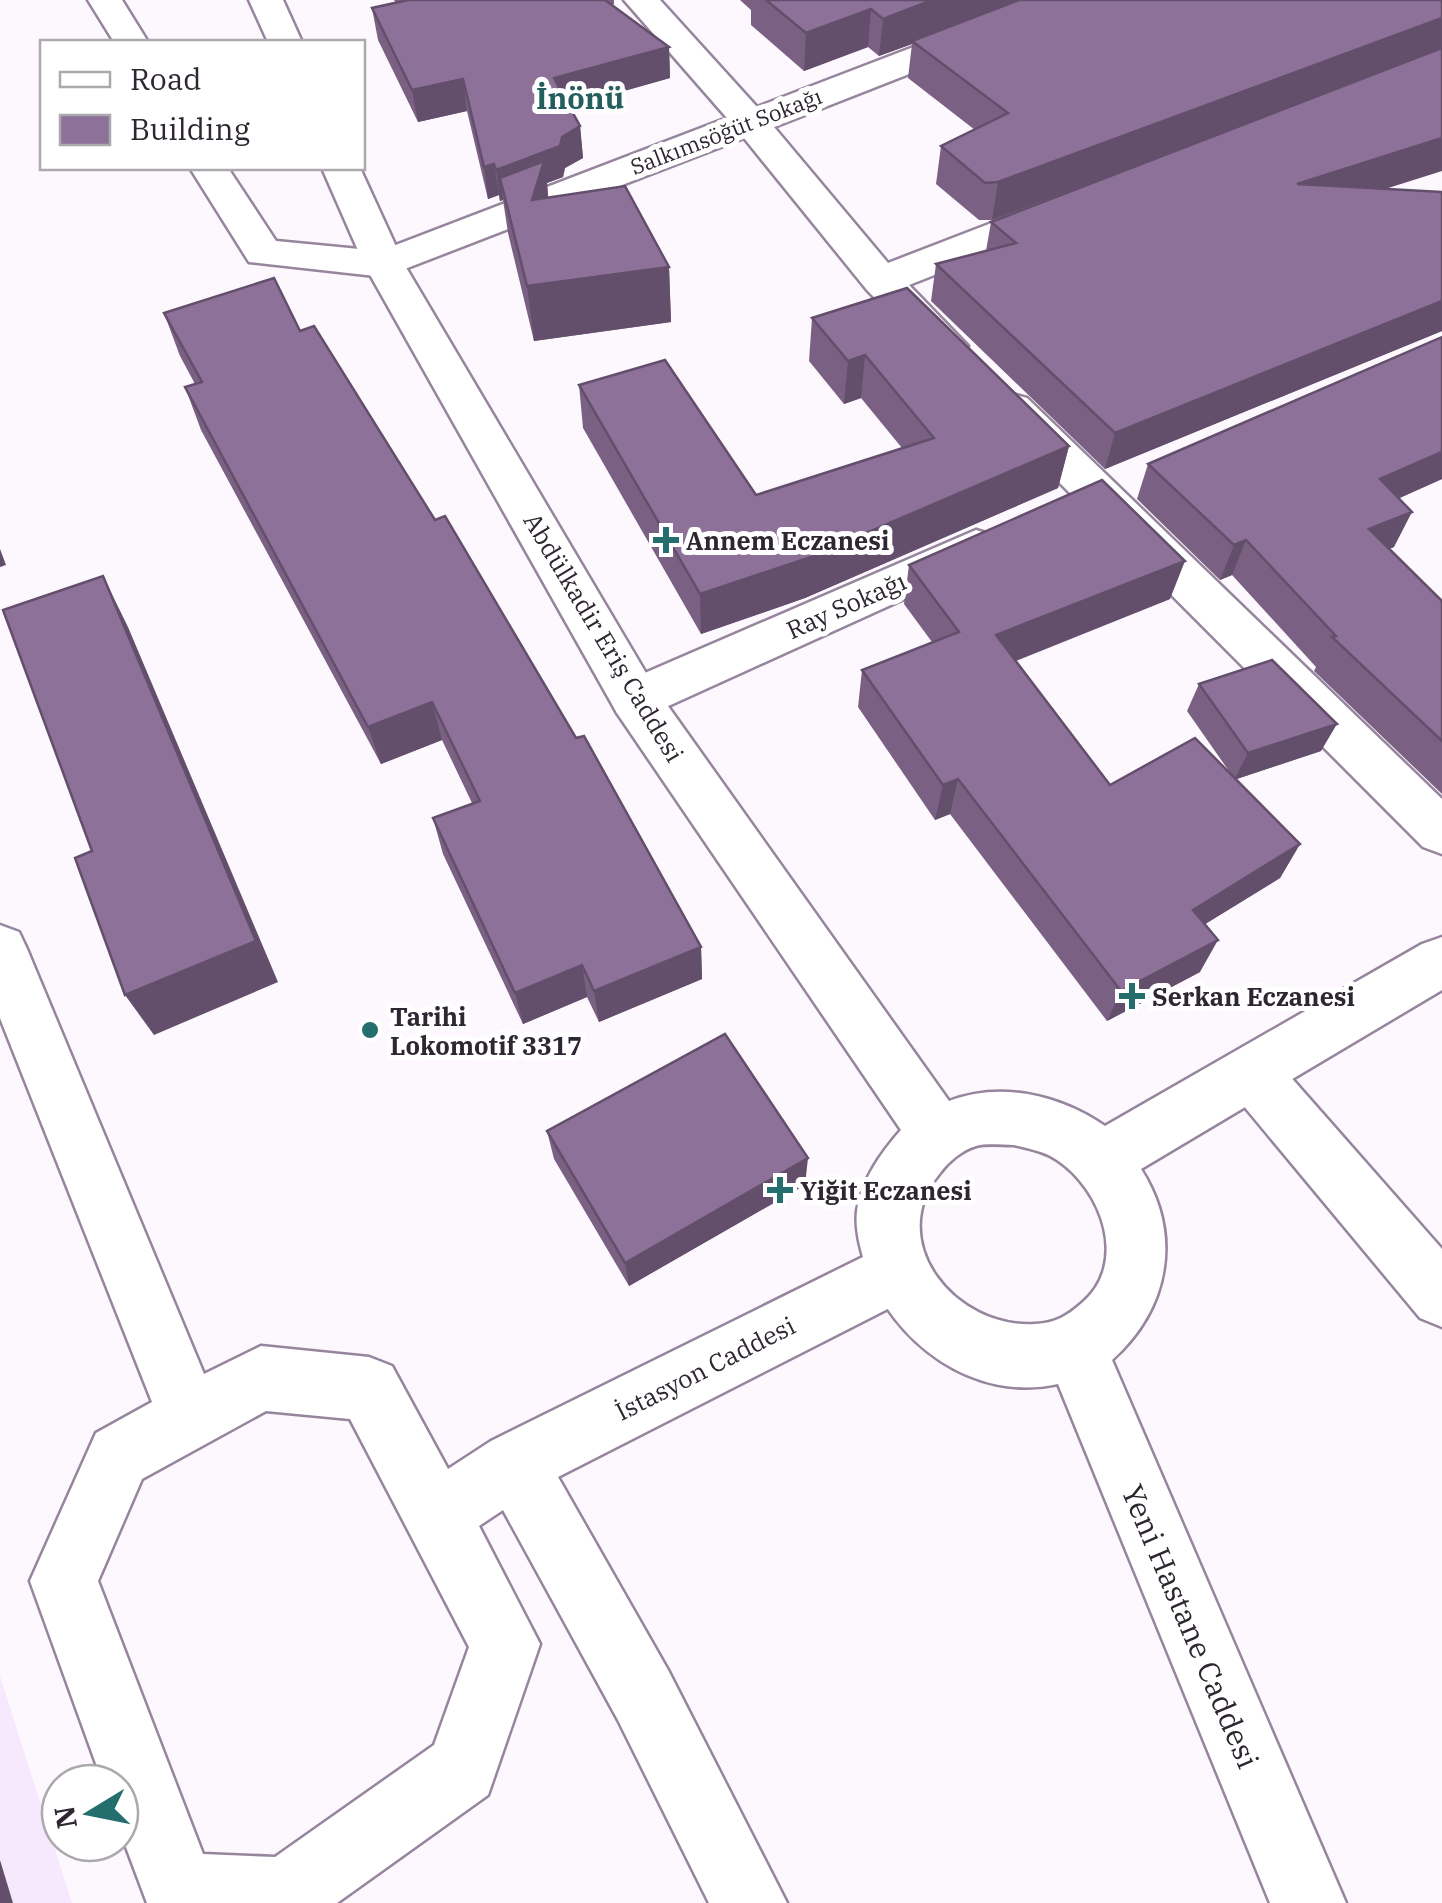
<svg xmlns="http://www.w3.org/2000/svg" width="1442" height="1903" viewBox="0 0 1442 1903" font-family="'IBM Plex Serif',serif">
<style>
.built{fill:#f7e9fd}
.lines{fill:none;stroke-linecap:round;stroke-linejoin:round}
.street-casing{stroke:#96859d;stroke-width:5}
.secondary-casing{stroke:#96859d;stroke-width:5}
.street{fill:#fff;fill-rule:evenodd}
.secondary{fill:#fff;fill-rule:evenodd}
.wall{fill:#7a6184}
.shaded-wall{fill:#634f6b}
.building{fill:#8e7199;stroke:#634f6b;stroke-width:2.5}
.poi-dot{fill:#246f6d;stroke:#fff;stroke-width:4}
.labels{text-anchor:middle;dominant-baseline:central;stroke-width:10;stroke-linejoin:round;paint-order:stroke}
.far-street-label{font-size:22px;fill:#2e2731;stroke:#fff}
.poi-label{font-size:25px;font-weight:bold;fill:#2e2731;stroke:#fff;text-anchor:start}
.street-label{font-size:25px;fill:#2e2731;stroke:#fff}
.far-district-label{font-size:30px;font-weight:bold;fill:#245e5d;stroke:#fff}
.near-street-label{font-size:30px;fill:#2e2731;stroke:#fff}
</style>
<rect width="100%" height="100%" fill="#fcf8fd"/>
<path class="built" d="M0,1676L72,1903H0Z"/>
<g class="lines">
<g class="street-casing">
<path id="street" d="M88,0H122L148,42H114Z
M624,0H660L757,107L1036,0H1085L1080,7L774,127L888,263L1046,202L1060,199L1074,202L1080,211L1074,220L909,285L968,346L962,356L947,360L932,356L867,290L744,138L384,277L249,262L190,168H228L276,241L380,251L727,118Z
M1012,394L1027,398L1442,799V854L1423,847L997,420L990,409L997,398Z
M976,530L992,535L999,547L992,559L653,713L635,718L617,713L610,699L617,685Z
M0,925L19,932L27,949L204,1374L261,1346L369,1357L392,1366L448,1469L491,1441L875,1251L897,1242L919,1251L928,1272L919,1293L558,1477L668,1670L787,1903H709L618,1720L503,1510L479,1526L540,1644L488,1795L337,1903H147L120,1831V1783H103L30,1581L96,1433L152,1402L0,1018ZM266,1411L350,1419L469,1647L434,1745L275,1857L203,1854L98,1581L142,1479Z
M1253,1049L1273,1057L1442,1249V1327L1420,1318L1233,1093L1224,1075L1233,1057Z"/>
</g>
<g class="secondary-casing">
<path id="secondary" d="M249,0H283L302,42H268Z
M322,168H360L404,264L653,685L949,1101C1001,1081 1060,1095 1105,1126L1422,944L1442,937V990L1141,1169C1183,1235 1169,1309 1112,1360L1346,1903H1270L1058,1384C973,1403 892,1342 865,1264C860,1247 855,1229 857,1211C862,1179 881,1153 901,1130L617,713L364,264ZM1014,1145C1029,1149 1044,1151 1057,1160C1102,1190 1129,1263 1082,1303C1067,1316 1056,1323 1035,1324C956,1329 883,1242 940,1173C948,1162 962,1150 976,1146C988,1143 1002,1145 1014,1145Z"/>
</g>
<use href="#street" class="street"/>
<use href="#secondary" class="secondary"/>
</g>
<path class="wall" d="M394,0H614V4L612,5L669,47L670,78L570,106L580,126L583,158L565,168L563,177L547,183L548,198L669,267L671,322L534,341L508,233L503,200L500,201L499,195L488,199L467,111L418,122L378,40L372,8L396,3Z
M740,0H1442L1385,189L1442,192V331L1105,469L931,301L936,264L986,251L991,222L1288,108L992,220H979L936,184L941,146L975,130L908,78L912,44L879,56L868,47L804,71L751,25V10Z
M164,313L300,331L435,520L576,738L701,947L702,979L599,1022L587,997L523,1024L443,854L433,818L472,803L442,740L381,764L201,430L185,387L195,384L180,356Z
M812,318L1069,446L1058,488L805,598L701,634L583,428L579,385L756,495L902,448L861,398L844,404L809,361Z
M1148,464L1442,479L1399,498L1394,547L1389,549L1442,601V794L1314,671L1316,667L1232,575L1220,580L1137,499Z
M909,565L1170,599L1016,661L1110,785L1231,774L1187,711L1199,684L1321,751L1236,779L1300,844L1280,878L1205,924L1200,972L1107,1021L950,814L935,820L858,707L862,670L932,642L904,604Z
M547,1131L805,1185L629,1286L554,1159Z"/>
<path class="shaded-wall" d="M932,0H1026L912,41V44L879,56L883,19Z
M871,9L868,47L804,71L806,33Z
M1442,18V50L992,220L998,182Z
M669,47L670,78L557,110L554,78Z
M463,79L467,111L418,122L412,90Z
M580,126L583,158L565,168L563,177L547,183L550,217L500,178L503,200L500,201L496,170Z
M1442,138V171L1284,221L1297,184Z
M494,164L499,195L488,199L484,167Z
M669,267L671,322L534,341L527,286Z
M1442,301V331L1105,469L1115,433Z
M865,355L861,398L844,404L848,361Z
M1069,446L1058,488L805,598L701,634L700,594Z
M1442,452V479L1362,515L1380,479Z
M1412,512L1394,547L1352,564L1369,529Z
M1246,540L1232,575L1220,580L1234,545Z
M0,549L6,565L0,567Z
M1185,561L1170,599L987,672L996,635Z
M103,576L128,627L278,982L154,1035L125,995Z
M432,702L442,740L381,764L368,727Z
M1337,724L1321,751L1234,780L1248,753Z
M958,779L950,814L935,820L943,785Z
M1300,844L1280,878L1176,942L1193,910Z
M1218,940L1200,972L1107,1021L1121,991Z
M701,947L702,979L599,1022L594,991Z
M582,965L587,997L523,1024L515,993Z
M808,1158L805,1185L629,1286L625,1263Z
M0,1860L13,1903H0Z"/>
<path class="building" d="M408,0H605L669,47L554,78L580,126L562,137L560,146L496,170L494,164L484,167L463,79L412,90L372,8Z
M766,0H932L883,19L871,9L806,33Z
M1019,0H1442V18L998,182L985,183L941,146L1008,113L912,41Z
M1442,48V138L1297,184L1442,192V301L1115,433L936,264L1016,243L991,222Z
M544,161L532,200L625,186L669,267L527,286L500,178Z
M274,278L300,331L314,326L435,520L445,516L576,738L584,736L701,947L594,991L582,965L515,993L433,818L480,801L432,702L368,727L185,387L202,382L164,313Z
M907,288L1069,446L808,558L700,594L579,385L665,360L756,495L934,438L865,355L848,361L812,318Z
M1442,337V452L1380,479L1412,512L1369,529L1442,601V741L1332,637L1336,636L1246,540L1234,545L1148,464Z
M1102,480L1185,561L996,635L1110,785L1195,738L1300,844L1193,910L1218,940L1121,991L958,779L943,785L862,670L959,632L909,565Z
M103,576L256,941L125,995L75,858L92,851L3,610Z
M1272,660L1337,724L1248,753L1199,684Z
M725,1034L808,1158L625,1263L547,1131Z"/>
<g class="poi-dot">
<path d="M661 525h10v10h10v10h-10v10h-10v-10h-10v-10h10z"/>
<path d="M1127 981h10v10h10v10h-10v10h-10v-10h-10v-10h10z"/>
<circle cx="370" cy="1030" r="10"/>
<path d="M775 1175h10v10h10v10h-10v10h-10v-10h-10v-10h10z"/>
</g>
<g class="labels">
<g class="far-street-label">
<text transform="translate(726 131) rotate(-21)">Salkımsöğüt Sokağı</text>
</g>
<g class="poi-label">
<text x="686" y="540">Annem Eczanesi</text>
<text x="1152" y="996">Serkan Eczanesi</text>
<text x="390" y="1016">Tarihi<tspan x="390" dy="29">Lokomotif 3317</tspan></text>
<text x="800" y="1190">Yiğit Eczanesi</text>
</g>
<g class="street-label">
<text transform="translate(846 605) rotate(-24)">Ray Sokağı</text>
<text transform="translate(604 637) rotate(59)">Abdülkadir Eriş Caddesi</text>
<text transform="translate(705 1368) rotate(-27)">İstasyon Caddesi</text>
</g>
<g class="far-district-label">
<text x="580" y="97">İnönü</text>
</g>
<g class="near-street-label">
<text transform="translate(1191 1626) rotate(67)">Yeni Hastane Caddesi</text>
</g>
</g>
<rect x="40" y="40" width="325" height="130" fill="#ffffff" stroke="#aba9ad" stroke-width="2.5"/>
<rect x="60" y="72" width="50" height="15" fill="#ffffff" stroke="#aba9ad" stroke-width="2.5"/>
<text x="130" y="90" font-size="30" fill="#2e2731">Road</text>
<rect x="60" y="115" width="50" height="30" fill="#8e7199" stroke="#aba9ad" stroke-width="2.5"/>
<text x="130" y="140" font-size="30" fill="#2e2731">Building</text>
<g transform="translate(90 1813) rotate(260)"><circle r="48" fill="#ffffff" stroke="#aba9ad" stroke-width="2.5"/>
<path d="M0-8L18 38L0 25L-18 38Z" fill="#246f6d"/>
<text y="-15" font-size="28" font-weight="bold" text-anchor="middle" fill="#2e2731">N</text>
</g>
</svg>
